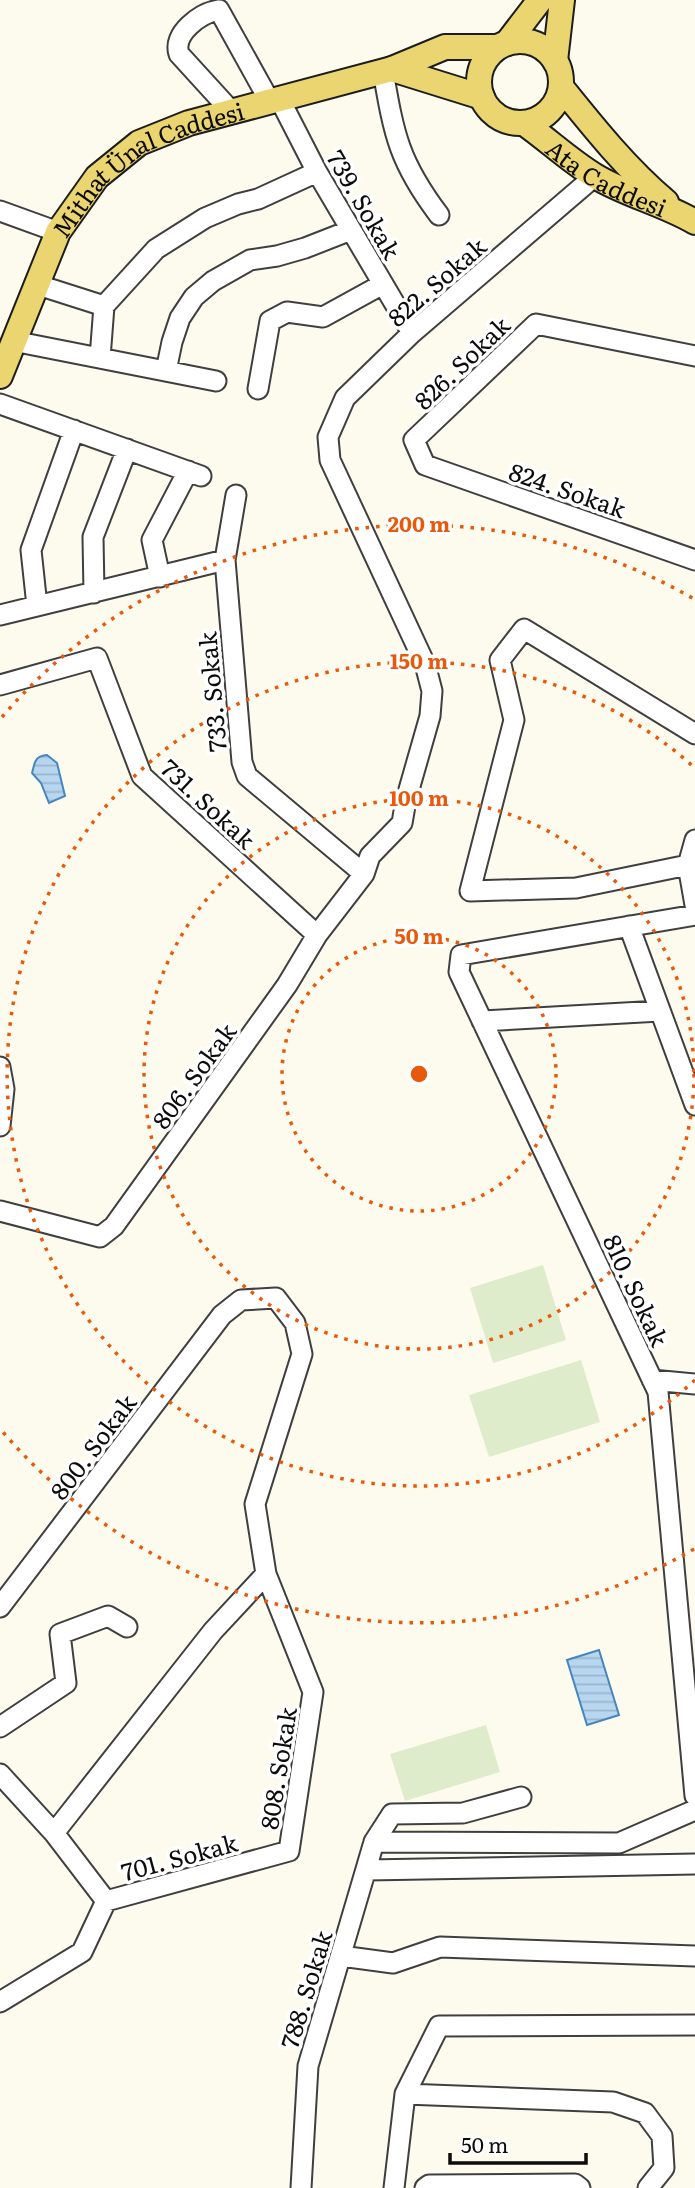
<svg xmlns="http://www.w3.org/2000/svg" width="695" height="2188" viewBox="0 0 695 2188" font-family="Literata,serif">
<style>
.pitch{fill:#deeccb}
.water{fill:url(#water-rules);stroke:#4686be;stroke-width:2}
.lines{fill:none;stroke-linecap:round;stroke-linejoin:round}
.minor-casing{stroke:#3f3f3f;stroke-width:23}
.major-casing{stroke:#1d1d1d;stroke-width:28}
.minor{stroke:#fff;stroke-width:19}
.major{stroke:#ead570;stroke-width:24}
.ring{fill:none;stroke:#e8590c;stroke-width:3.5;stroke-dasharray:3.5 7}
.labels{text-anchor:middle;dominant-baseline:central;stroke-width:7;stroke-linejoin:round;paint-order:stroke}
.street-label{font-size:24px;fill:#0c0c0c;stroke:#fff}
.centre{fill:#e8590c;stroke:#fff;stroke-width:3.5}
.ring-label{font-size:21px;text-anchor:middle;font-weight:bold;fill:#e8590c;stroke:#fff;stroke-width:7;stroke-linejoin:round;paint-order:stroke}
</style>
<defs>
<pattern id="water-rules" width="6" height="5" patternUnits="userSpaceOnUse" patternTransform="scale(1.75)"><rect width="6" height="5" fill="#b7d6ef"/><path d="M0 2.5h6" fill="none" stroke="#9cb6cc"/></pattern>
</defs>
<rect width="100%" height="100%" fill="#fdfbed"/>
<path class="pitch" d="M543,1265L566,1340L493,1363L470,1288Z
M581,1360L600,1422L489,1457L469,1395Z
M486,1725L500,1772L405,1801L390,1754Z"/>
<path class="water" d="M47,755L57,763L65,796L49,803L41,783L32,773C35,763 34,756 47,755Z
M599,1650L619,1715L587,1725L567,1660Z"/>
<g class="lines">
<g class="minor-casing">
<path id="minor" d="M383,71C394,135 399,162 439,215
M279,98L317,172L412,333
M231,111L179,54C172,34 200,13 219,10L269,100
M0,211L58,232
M35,284L104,306
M13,341L216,381
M695,356L536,324L414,440L425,465L695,560
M100,358L104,306L156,249L205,218L238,204L258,199L317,172
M166,371L172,342L180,318L194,297L213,281L250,260L277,256L305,248L351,230
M258,389L270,321L287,312L323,317L383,284
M0,404L201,476
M236,495L225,560L242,762L247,776L364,874
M160,577L152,540L188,471
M94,593L93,537L127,449
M37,606L31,550L74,430
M0,615L225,560
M0,685L97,658L142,776L317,935
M695,840L688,865L695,905
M688,865L576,888L470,891L514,720L500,660L524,629L695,734
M695,915L461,955L459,972L658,1392L695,1796
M629,926L695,1105
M482,1021L660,1011
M0,1067L4,1089L0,1126
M0,1211L100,1237L114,1226L287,985L317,935L364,874L370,856L402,823L406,800L430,716L432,691L425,664L330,460L328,437L345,398L412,333L595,176
M652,1380L695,1384
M0,1607L222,1315L241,1300L276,1298L295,1323L302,1354L255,1504L266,1574L313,1692L289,1851L106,1901L82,1952L0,2002
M0,1727L66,1683L60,1634L108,1616L127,1627
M0,1774L54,1833L106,1901
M54,1833L213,1631L266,1574
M374,1842L619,1843L695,1810
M367,1870L695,1864
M341,1956L393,1963L440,1947L695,1956
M405,2094L613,2102L645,2113L662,2136L664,2168L648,2188
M301,2188L308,2066L374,1842L392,1814L463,1813L521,1797
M394,2188L405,2094L439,2026L695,2025
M425,2188L429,2185L575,2184L580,2188"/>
</g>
<g class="major-casing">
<g id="major">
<circle cx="520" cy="82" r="41"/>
<path d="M507,43L540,0"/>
<path d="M555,61L562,0"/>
<path d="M392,69L482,97"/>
<path d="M561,87C594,128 626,168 666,202"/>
<path id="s1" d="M524,123C548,140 570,161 595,176C626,195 663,203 695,222"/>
<path id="s2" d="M0,376L58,232L97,177L139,143L189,123L392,69L445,47H498"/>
</g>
</g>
<use href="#minor" class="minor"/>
<use href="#major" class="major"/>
</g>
<g class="ring">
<circle cx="419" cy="1074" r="137"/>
<circle cx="419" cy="1074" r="275"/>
<path d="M695 1380A412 412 0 1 1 695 768"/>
<path d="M694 1549A549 549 0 0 1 2 1431M2 717A549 549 0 0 1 694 599"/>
</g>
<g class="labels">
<g class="street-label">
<text stroke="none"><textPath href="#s2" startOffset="270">Mithat Ünal Caddesi</textPath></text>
<text stroke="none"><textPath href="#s1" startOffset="100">Ata Caddesi</textPath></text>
<text transform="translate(365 204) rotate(60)">739. Sokak</text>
<text transform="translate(436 281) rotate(-41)">822. Sokak</text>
<text transform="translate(461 362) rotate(-44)">826. Sokak</text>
<text transform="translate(568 489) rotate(19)">824. Sokak</text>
<text transform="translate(211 692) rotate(-95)">733. Sokak</text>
<text transform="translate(209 803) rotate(43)">731. Sokak</text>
<text transform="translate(193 1075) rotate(-54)">806. Sokak</text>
<text transform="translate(637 1290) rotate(65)">810. Sokak</text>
<text transform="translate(92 1446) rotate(-53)">800. Sokak</text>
<text transform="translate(277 1768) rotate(-81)">808. Sokak</text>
<text transform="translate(179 1856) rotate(-15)">701. Sokak</text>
<text transform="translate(305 1989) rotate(-73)">788. Sokak</text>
</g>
</g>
<circle cx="419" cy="1074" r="10" class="centre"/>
<g class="ring-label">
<text x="419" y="532">200 m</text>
<text x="419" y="669">150 m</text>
<text x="419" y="806">100 m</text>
<text x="419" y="944">50 m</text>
</g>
<path d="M450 2153v10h136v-10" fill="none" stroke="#0c0c0c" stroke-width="3.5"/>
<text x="461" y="2153" font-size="21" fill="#0c0c0c" stroke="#ffffff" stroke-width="5" paint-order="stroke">50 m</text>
</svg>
